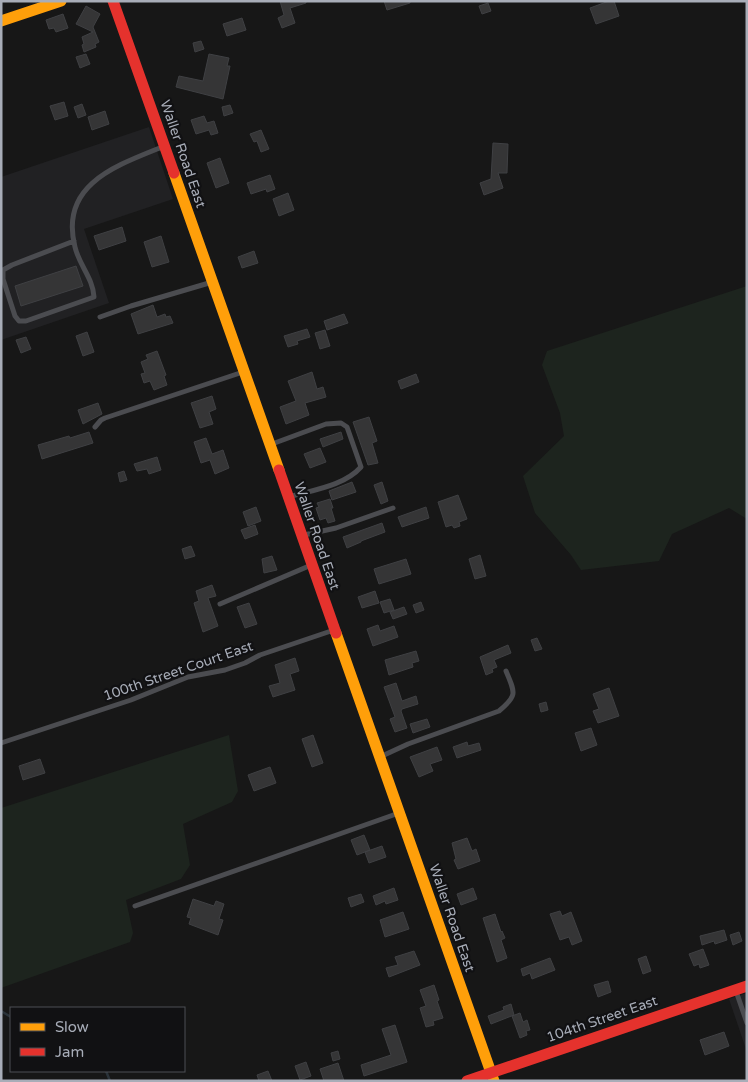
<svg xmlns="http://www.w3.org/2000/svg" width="748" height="1082" viewBox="0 0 748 1082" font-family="'Varela Round',sans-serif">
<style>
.built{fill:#212123}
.green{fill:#1d241e}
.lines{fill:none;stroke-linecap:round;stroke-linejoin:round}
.stream{stroke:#2a3239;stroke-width:2.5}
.building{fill:#353536;stroke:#3f4043}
.lane{stroke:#4b4c50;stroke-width:5}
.slow{stroke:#ff9f0a;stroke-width:11}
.jam{stroke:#e5322d;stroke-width:11}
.labels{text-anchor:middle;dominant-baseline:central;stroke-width:4.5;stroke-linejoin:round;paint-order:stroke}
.street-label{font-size:14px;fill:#a8adb8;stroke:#111113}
</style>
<rect width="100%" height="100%" fill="#171717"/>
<path class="built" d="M149,127L173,199L84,229L109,303L1,340V177Z
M747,993V1052L729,999Z"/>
<path class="green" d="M747,286V519L729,508L672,534L659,561L581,570L571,555L535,513L523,476L564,436L560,413L542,365L547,351Z
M229,735L238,791L232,802L183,824L190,865L181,879L126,900L133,933L130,942L1,988V808Z"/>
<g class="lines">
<path class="stream" d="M1,1011L11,1017
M106,1071L110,1081"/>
</g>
<path class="building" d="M280,1H306V3L290,8L295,23L282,28L278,18L284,15Z
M384,1H410V3L387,10Z
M609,1H614L619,16L596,24L590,8Z
M488,3L491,11L482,14L479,6Z
M86,6L100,14L93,27L99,42L95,44L96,47L84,52L82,45L84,44L82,37L93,32L76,24Z
M63,14L68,28L56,32L54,28L49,29L46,20Z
M242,18L246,30L227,36L223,24Z
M201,41L204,49L195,52L193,43Z
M86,54L90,64L80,68L76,57Z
M209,54L229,58L227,66H230L223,99L176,87L179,76L203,81Z
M64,102L68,116L55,120L50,106Z
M82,104L86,115L78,118L74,107Z
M230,105L233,113L224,116L222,107Z
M105,111L109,124L92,130L88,117Z
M204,116L207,123L214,121L218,133L211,135L209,130L196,134L191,120Z
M261,130L269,149L261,152L257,141L254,142L250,134Z
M493,143L508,144L507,173H498L503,188L484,195L480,183L491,179Z
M220,158L229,183L216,188L207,163Z
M270,175L275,189L267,192L266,189L251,194L247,183Z
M288,193L294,210L279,216L273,199Z
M122,227L126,241L99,250L94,236Z
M161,236L169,262L152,267L144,242Z
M254,251L258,263L242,268L238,257Z
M76,266L83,286L21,306L15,286Z
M153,305L157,317L165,314L166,317L170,316L173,323L138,334L131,314Z
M344,314L348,323L327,330L324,321Z
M307,329L310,337L297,341L298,344L288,347L284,336Z
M325,330L330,346L320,349L315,333Z
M87,332L94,352L83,356L76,336Z
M26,337L31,349L21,353L16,340Z
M157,351L166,375L164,376L167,385L154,390L150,381L144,383L141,374L145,373L141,362L148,359L146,355Z
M312,372L317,389L323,387L326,397L305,403L309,415L286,424L280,407L296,401L288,381Z
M416,374L419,382L401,389L398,381Z
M212,396L216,409L209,412L213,424L200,428L191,403Z
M98,403L102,414L83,424L78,410Z
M369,417L377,441L372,443L378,463L368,465L353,422Z
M89,432L93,443L42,459L38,445L69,436L70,438Z
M341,432L343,439L323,447L320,439Z
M206,438L212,454L223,450L229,468L215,474L210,460L201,463L194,442Z
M320,448L326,462L310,468L304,454Z
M157,457L161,470L149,474L147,469L137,471L134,464Z
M124,471L127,480L120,482L118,473Z
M352,482L356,492L332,500L329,491Z
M382,482L388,501L381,504L374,485Z
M458,495L467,519L459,522L460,526L454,528L452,525L446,527L438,502Z
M330,499L333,508H331L335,521L328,523L326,518L320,520L316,508L319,507L317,503Z
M256,507L261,521L248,526L243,512Z
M426,507L429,518L402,527L398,517Z
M382,523L385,532L361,541V542L347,548L343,537Z
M255,525L258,534L245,539L241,530Z
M191,546L195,556L185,559L182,549Z
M480,555L486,576L475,579L469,559Z
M272,556L277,570L264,573L262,559Z
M406,559L411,574L379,584L374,569Z
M212,585L216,596L208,598L218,626L203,632L194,603L199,601L196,591Z
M375,591L379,603L362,608L358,597Z
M390,599L394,610L384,613L380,602Z
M421,602L424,610L416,613L413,605Z
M249,603L257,624L245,628L237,607Z
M404,607L407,614L393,619L390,612Z
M378,625L380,631L394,626L398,637L373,646L367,629Z
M537,638L542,649L535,651L531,640Z
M508,645L511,653L494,660L497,667L492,669L493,672L486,675L480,657Z
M416,651L419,661L412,663L413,667L389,675L385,660Z
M295,658L299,671L290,674L295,690L273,697L269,686L280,683L275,665Z
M396,683L402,701L416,696L418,704L402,709L401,711L407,728L395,732L390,719L395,717L384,687Z
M609,688L619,716L598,723L593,711L599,709L593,694Z
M546,702L548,710L541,712L539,704Z
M427,719L430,727L413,733L410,724Z
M591,728L597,745L581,751L575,733Z
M313,735L323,763L312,767L302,739Z
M467,742L468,746L479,743L481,750L457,758L453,747Z
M437,747L442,760L430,764L433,771L419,777L410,757Z
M40,759L45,773L23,780L19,766Z
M270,767L276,783L254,791L248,775Z
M364,835L370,850L357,855L351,840Z
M467,838L472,851L476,849L480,861L458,869L454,860L456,859L452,843Z
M382,846L386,857L369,863L365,852Z
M394,888L398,900L386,904L385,901L376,905L373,896Z
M473,888L477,899L461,905L457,894Z
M361,894L364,902L351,907L348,898Z
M193,899L214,906L216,901L224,904L219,919L223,920L218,935L189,924L191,918L187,917Z
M560,911L562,916L571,912L582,941L572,945L569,937L560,940L550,914Z
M403,912L409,929L385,937L380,920Z
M495,914L501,932L502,931L505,938L501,940L507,958L497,962L483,918Z
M724,930L727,940L715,944L714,941L702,945L700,936Z
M739,932L742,941L733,945L730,935Z
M703,949L709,965L700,968L699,964L694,966L689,954Z
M414,951L420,965L389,977L386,968L398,965L395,957Z
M646,956L651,971L643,974L638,959Z
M550,958L555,970L532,979L530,973L523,976L521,969Z
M608,981L611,992L598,997L594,985Z
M434,985L439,1000L437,1001L443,1018L433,1021L434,1025L426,1027L420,1008L426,1006L420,990Z
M511,1004L514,1015L491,1024L488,1016L504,1010L503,1007Z
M520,1013L523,1022L527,1020L530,1030L526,1031L527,1035L520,1038L512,1016Z
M395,1025L407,1062L364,1076L361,1065L391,1055L382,1029Z
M724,1032L729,1046L705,1055L700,1040Z
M338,1051L340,1059L333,1061L331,1053Z
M306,1062L311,1076L300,1080L295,1066Z
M338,1063L344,1081H324L320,1069Z
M268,1071L272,1081H259L257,1075Z"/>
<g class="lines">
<path class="lane" d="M74,241L12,265L3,270V279L15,316L19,321H26L94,297C93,278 79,265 75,247C59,185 115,166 162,147
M100,317L131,306L209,283
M95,427L101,420L105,418L243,372
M272,444L326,424L341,423L347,427L361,467C344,486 313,490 289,497
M304,535L336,528L393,508
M220,604L309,566
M1,743L131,700L188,677L225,670L245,663L260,655L334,630
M382,756L408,744L499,711C518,695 515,693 506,671
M135,906L399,813
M736,991L747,1023"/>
<path class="slow" d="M1,21L61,1
M174,173L279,470
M336,633L494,1081"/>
<path class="jam" d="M113,1L174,173
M279,470L336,633
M467,1081L747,986"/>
</g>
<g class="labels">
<g class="street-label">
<text transform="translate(183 154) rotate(71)">Waller Road East</text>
<text transform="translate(317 536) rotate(71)">Waller Road East</text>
<text transform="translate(178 671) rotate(-19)">100th Street Court East</text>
<text transform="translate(452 918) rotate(71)">Waller Road East</text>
<text transform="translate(602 1019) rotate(-19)">104th Street East</text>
</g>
</g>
<rect width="748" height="1082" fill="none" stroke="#a8adb8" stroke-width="5"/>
<rect x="10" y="1007" width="175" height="65" fill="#111113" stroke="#4d4f55"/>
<rect x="20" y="1023" width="25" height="8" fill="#ff9f0a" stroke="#4d4f55"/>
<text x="55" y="1032" font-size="15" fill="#a8adb8">Slow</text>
<rect x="20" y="1048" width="25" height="8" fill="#e5322d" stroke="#4d4f55"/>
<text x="55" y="1057" font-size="15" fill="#a8adb8">Jam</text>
</svg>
